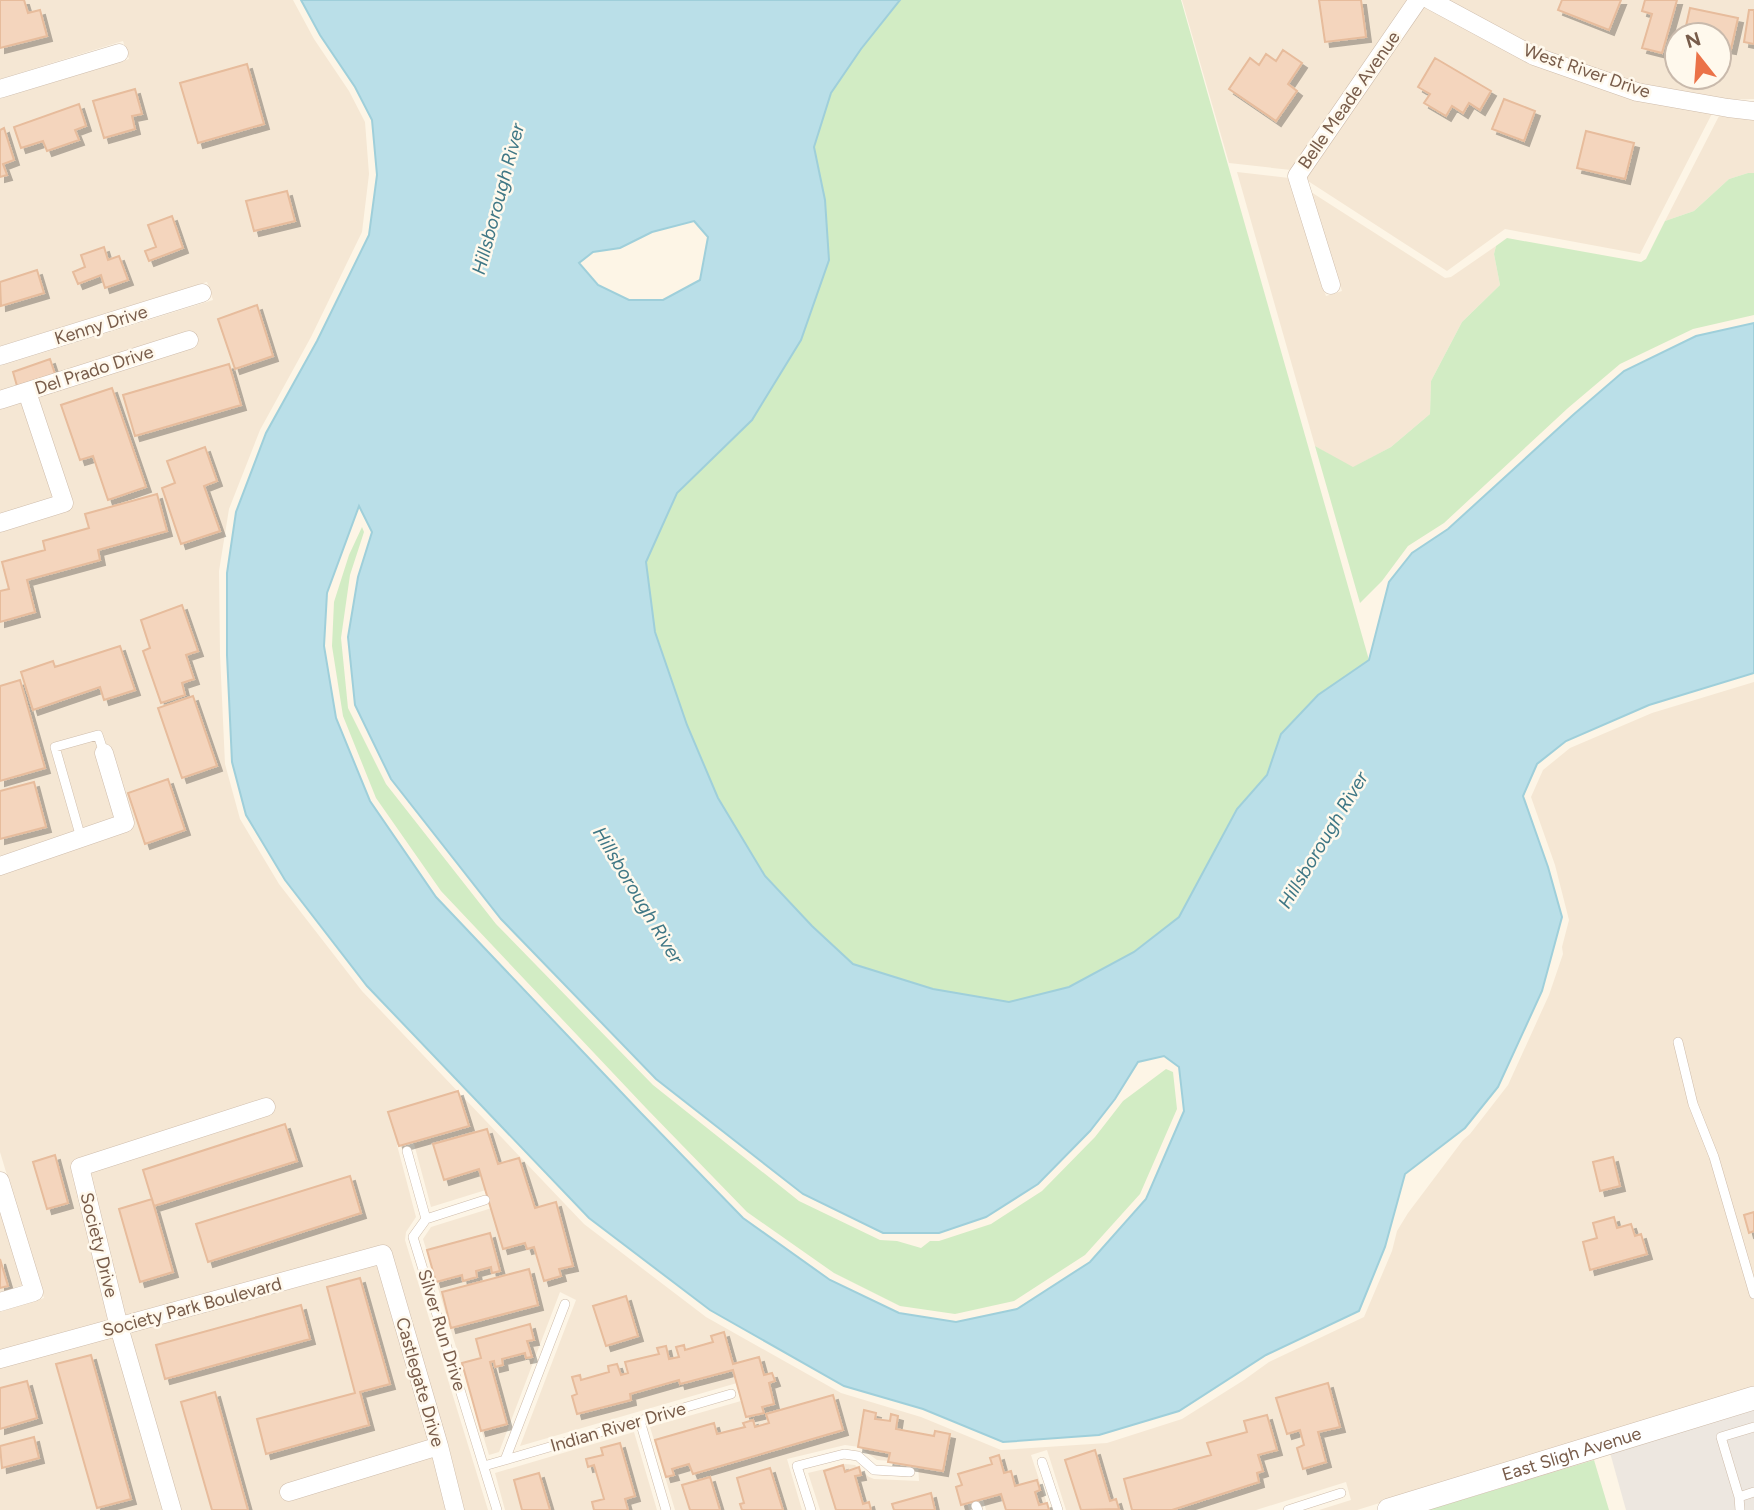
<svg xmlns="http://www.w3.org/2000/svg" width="1754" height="1510" viewBox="0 0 1754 1510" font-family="Figtree,sans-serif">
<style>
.residential{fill:#f5e7d4;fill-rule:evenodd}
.industrial{fill:#ede7e0}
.green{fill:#d2ecc4}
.water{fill:#badfe8;stroke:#9fcfda;stroke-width:2;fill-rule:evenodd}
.building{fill:#f4d5bd;stroke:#e7bc9c;stroke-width:2;filter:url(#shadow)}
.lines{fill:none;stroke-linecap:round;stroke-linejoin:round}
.service-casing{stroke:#cfbdac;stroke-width:10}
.minor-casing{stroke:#cfbdac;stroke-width:19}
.tertiary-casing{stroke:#cfbdac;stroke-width:24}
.service{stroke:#fff;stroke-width:9}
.minor{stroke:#fff;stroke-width:18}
.tertiary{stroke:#fff;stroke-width:23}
.labels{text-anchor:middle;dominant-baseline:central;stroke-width:5;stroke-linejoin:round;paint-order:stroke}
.street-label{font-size:18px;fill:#785c4a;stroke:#fff9ed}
.water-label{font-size:19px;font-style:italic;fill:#3f7785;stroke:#fff9ed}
</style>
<defs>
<filter id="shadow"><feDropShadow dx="5" dy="5" stdDeviation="0" flood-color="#0004"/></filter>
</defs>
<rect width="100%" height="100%" fill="#fdf5e6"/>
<path class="residential" d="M0,0H293L314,39L349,91L365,122L369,174L362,232L311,337L260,430L229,509L219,571L220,655L225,764L240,819L279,884L362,991L584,1224L706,1317L841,1393L921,1417L1001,1450L1107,1443L1182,1419L1244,1380L1269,1362L1364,1317L1392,1251L1397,1231L1408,1213L1463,1140L1470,1134L1508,1085L1549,995L1563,954L1562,947L1569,920L1555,865L1531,797L1543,770L1570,748L1652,713L1754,682V1388L1357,1510H1319L1351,1500L1346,1482L1256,1510H1066L1047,1450L1031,1455L1049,1510H986L982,1495L966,1499L969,1510H820L808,1473L845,1464L855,1465L869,1477L874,1479L919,1481L918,1463L877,1460L859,1447L845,1445L787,1459L802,1510H675L650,1427L741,1401L737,1383L520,1446L576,1300L560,1292L499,1452L489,1455L423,1239L431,1227L495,1207L489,1189L431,1207L413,1140L397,1145L416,1217L406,1232L405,1240L488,1510H0V1312L44,1298L0,1152V366L213,300L207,282L0,346V99L129,59L123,41L0,79Z
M1182,0H1754V99L1719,100L1640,254L1505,229L1447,271L1291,170L1229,163ZM1677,35H1719V77H1677Z
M1719,116L1754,120V173H1748L1729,179L1694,211L1665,221Z
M1237,172L1289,178L1326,296L1342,291L1311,192L1445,278L1451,277L1496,246L1494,254L1500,285L1462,322L1431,381L1430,414L1391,447L1352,468L1315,446Z
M0,1210L23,1285L0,1292Z
M634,1432L657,1510H505L495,1473Z"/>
<path class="industrial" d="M1754,1406V1510H1626L1609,1449Z"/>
<path class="green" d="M900,0H1181L1369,660L1318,695L1281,734L1267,775L1237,809L1179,917L1134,952L1069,987L1009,1002L933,989L853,964L812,926L765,876L718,798L687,725L655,632L646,562L677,493L752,420L829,260L825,200L814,147L831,93L861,49Z
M1748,173H1754V315L1693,329L1620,364L1568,408L1444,523L1408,546L1382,581L1360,603L1315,446L1353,467L1391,447L1430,414L1431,381L1462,322L1500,285L1494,254L1496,246L1507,238L1641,262L1646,259L1665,221L1694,211L1729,179Z
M362,527L364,532L350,575L341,638L348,708L386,784L496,924L653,1085L799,1201L880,1240L897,1241L921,1248L930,1241H939L991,1224L1042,1191L1095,1137L1123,1101L1166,1069L1173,1072L1177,1109L1140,1194L1085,1255L1014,1301L955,1314L900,1306L834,1273L747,1212L646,1108L441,891L376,798L343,716L332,646L334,602L349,555Z
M1594,1460L1609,1510H1428Z"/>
<path class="water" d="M301,0H900L861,49L831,93L814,147L825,200L829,260L801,340L752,420L677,493L646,562L655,632L687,725L718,798L765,876L812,926L853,964L933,989L1009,1002L1069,987L1134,952L1179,917L1237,809L1267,775L1281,734L1318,695L1369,660L1389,582L1412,553L1448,529L1573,415L1624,371L1696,336L1754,323V673L1649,705L1566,741L1537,764L1523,796L1548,867L1562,917L1542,991L1498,1087L1465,1128L1405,1174L1385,1247L1359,1311L1266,1355L1179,1411L1099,1435L1003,1442L923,1409L844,1386L710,1310L589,1218L367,986L285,880L246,815L232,762L227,655V573L236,512L266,433L317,341L369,235L377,175L372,120L355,87L320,35ZM694,221L708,237L700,280L663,300H629L598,285L579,263L593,252L620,248L652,232ZM359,506L372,532L358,577L348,637L355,705L391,779L501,919L656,1079L803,1194L883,1233H939L986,1217L1038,1184L1090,1131L1115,1099L1138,1062L1164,1056L1179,1067L1184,1111L1146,1199L1090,1262L1017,1309L956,1322L899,1313L830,1280L743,1218L641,1113L436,897L370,801L336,718L324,646L327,593Z"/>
<path class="building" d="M0,0H24L28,13L40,10L47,36L0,48Z
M1319,0H1361L1366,37L1325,42Z
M1562,0H1621L1609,30L1558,10Z
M1645,0H1677L1662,53L1642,48L1652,14L1642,11Z
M1690,8L1738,18L1731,49L1719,47V35H1684Z
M1749,10H1754V44L1744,42Z
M1283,50L1302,63L1288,84L1297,91L1276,121L1229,89L1250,58L1259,65L1266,54L1276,61Z
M1435,58L1491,91L1480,110L1469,103L1463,113L1452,106L1446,116L1424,103L1430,94L1418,87Z
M247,64L264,124L198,143L180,83Z
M135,89L142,114L132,116L135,129L104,138L93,101Z
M1504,99L1535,111L1524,141L1492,129Z
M79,104L86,126L75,130L79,140L47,151L43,141L21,148L14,127Z
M4,128L14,160L3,164L7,175L0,177V130Z
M1586,131L1634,143L1625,179L1577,168Z
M287,191L295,221L254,231L246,201Z
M172,216L183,248L149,261L145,251L156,247L148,225Z
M104,247L108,260L119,256L128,280L105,288L101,275L78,284L73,272L85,267L81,255Z
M37,270L44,293L1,306L0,282Z
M257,305L273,356L235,369L218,319Z
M50,359L55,374L17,386L13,372Z
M229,364L241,405L135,436L123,395Z
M112,388L146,487L108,500L93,456L80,460L61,405Z
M205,447L217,481L204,486L220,531L181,544L162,488L175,483L167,461Z
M157,494L167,531L98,550L100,560L27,580L35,612L0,622V591L9,589L2,562L45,550L43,541L89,528L85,514Z
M182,605L198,651L186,655L194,679L182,683L185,695L161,703L143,651L150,648L141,620Z
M120,646L135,690L104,700L100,687L33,710L21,672L53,661L55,667Z
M20,680L45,768L0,781V686Z
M193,696L217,766L182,778L158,708Z
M168,779L185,830L145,844L128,793Z
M34,782L46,827L0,839V791Z
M458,1091L469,1126L399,1146L388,1112Z
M285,1124L297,1161L154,1206L143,1170Z
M487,1129L498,1164L519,1158L535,1208L556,1202L573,1266L559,1269L561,1276L544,1281L534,1247L527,1249L525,1243L503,1249L479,1169L444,1180L433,1144Z
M55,1155L68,1203L47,1209L33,1162Z
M1613,1157L1620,1186L1600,1191L1593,1162Z
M350,1176L361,1213L208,1262L196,1224Z
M152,1199L173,1272L140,1282L119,1209Z
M1754,1212V1231L1749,1233L1744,1215Z
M1614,1217L1617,1228L1631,1224L1635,1236L1641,1234L1647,1254L1590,1270L1583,1242L1597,1238L1593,1223Z
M490,1233L500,1271L492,1273L491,1267L476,1271L477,1277L463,1281L462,1275L436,1282L427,1250Z
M0,1259L8,1286L0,1288Z
M529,1269L538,1305L451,1328L442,1292Z
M360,1278L390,1384L360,1392L369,1425L266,1454L257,1419L355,1393L327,1287Z
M626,1296L638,1336L606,1346L593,1306Z
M301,1305L310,1339L165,1379L156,1345Z
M530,1324L534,1340L527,1341L532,1357L526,1358L525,1353L502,1359L503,1365L495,1367L494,1361L490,1362L507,1424L481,1431L462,1363L481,1358L476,1339Z
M724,1332L733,1364L759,1357L764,1375L772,1373L775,1381L769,1383L774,1404L762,1407L764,1413L746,1417L733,1370L680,1384L679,1380L630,1394L631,1400L577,1414L572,1396L577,1394L572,1377L580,1375L581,1380L609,1372L608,1366L617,1364L621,1375L628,1373L625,1362L659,1354L657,1348L666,1346L669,1359L679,1357L676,1347L684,1345L685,1350L713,1342L711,1336Z
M91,1355L131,1499L97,1508L56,1364Z
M27,1381L37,1418L0,1429V1388Z
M1328,1383L1340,1427L1318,1432L1326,1462L1303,1469L1297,1448L1304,1445L1300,1430L1287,1434L1276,1398Z
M215,1392L248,1510H212L181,1402Z
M833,1395L843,1430L693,1474L689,1464L672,1469L674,1475L666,1477L655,1440L714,1423L717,1434L745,1427L743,1423L753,1420L755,1427L769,1423L766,1414Z
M864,1410L876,1413L875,1419L890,1421L891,1414L898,1416L896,1429L934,1436L935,1431L950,1434L943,1471L888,1462L890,1453L858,1447Z
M1267,1415L1277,1450L1258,1455L1263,1471L1257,1473L1259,1482L1172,1510H1132L1124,1479L1211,1455L1207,1443L1247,1432L1244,1421Z
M34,1437L39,1458L2,1468L0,1446Z
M620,1443L635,1496L625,1499L628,1510H594L592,1502L604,1499L594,1465L588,1467L586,1459L603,1455L601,1448Z
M1095,1450L1110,1501L1116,1499L1119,1509L1081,1510L1065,1460Z
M999,1455L1004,1473L1011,1471L1015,1486L1037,1480L1040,1490L1035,1492L1039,1505L1047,1503L1049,1510H1006L1001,1494L961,1505L956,1487L962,1485L958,1474L992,1464L990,1458Z
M843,1465L845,1472L859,1467L861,1475L855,1476L863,1504L869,1502L871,1510H836L824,1471Z
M770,1468L783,1510H742L740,1504L744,1503L737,1478Z
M539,1473L550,1510H522L514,1480Z
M710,1477L720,1510H690L682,1485Z
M931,1493L935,1510H894L892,1504Z"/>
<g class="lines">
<g class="service-casing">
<path id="service" d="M81,838L55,747L98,735L104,753
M1678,1042L1693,1104L1714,1157L1754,1294
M407,1151L426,1219L413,1237L497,1510
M426,1219L485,1200
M640,1421L666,1510
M1754,1427L1721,1437L1739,1497L1754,1492
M505,1460L731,1394
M1042,1462L1058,1510
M484,1466L505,1460L565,1304
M1739,1497L1740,1510
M976,1506L978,1510
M811,1510L797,1466L844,1454L858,1456L874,1470L910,1472
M1288,1510L1341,1493"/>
</g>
<g class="minor-casing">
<path id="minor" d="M1430,0L1534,56L1637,92L1728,108L1754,111
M0,89L119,53
M1331,285L1297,176L1418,0
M0,356L202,293
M0,400L189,340
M0,523L64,503L27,392
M0,866L125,823L104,753
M0,1181L34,1292L0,1302
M0,1359L383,1254L439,1446L455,1510
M289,1492L439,1446
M172,1510L119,1327L80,1167L266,1107"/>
</g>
<g class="tertiary-casing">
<g id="tertiary">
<path id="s1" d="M1389,1510L1754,1398"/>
</g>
</g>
<use href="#service" class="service"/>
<use href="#minor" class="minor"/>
<use href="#tertiary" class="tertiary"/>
</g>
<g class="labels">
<g class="street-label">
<text transform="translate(1587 71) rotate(19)">West River Drive</text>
<text transform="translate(1349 100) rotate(-55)">Belle Meade Avenue</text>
<text transform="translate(101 325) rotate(-17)">Kenny Drive</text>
<text transform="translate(94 370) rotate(-18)">Del Prado Drive</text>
<text transform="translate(99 1245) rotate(76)">Society Drive</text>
<text transform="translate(192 1307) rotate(-15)">Society Park Boulevard</text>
<text transform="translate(442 1330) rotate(73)">Silver Run Drive</text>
<text transform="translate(420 1382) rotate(74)">Castlegate Drive</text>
<text transform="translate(618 1427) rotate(-16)">Indian River Drive</text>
<text stroke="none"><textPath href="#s1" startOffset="191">East Sligh Avenue</textPath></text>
</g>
<g class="water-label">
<text transform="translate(498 199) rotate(-75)">Hillsborough River</text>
<text transform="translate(1323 840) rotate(-59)">Hillsborough River</text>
<text transform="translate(638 895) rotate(59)">Hillsborough River</text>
</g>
</g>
<g transform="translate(1698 56) rotate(343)"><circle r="33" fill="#fff9ed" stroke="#c9baac" stroke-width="2"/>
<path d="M0-5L12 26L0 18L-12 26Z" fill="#eb7248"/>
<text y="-10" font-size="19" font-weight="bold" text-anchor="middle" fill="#785c4a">N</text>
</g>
</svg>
